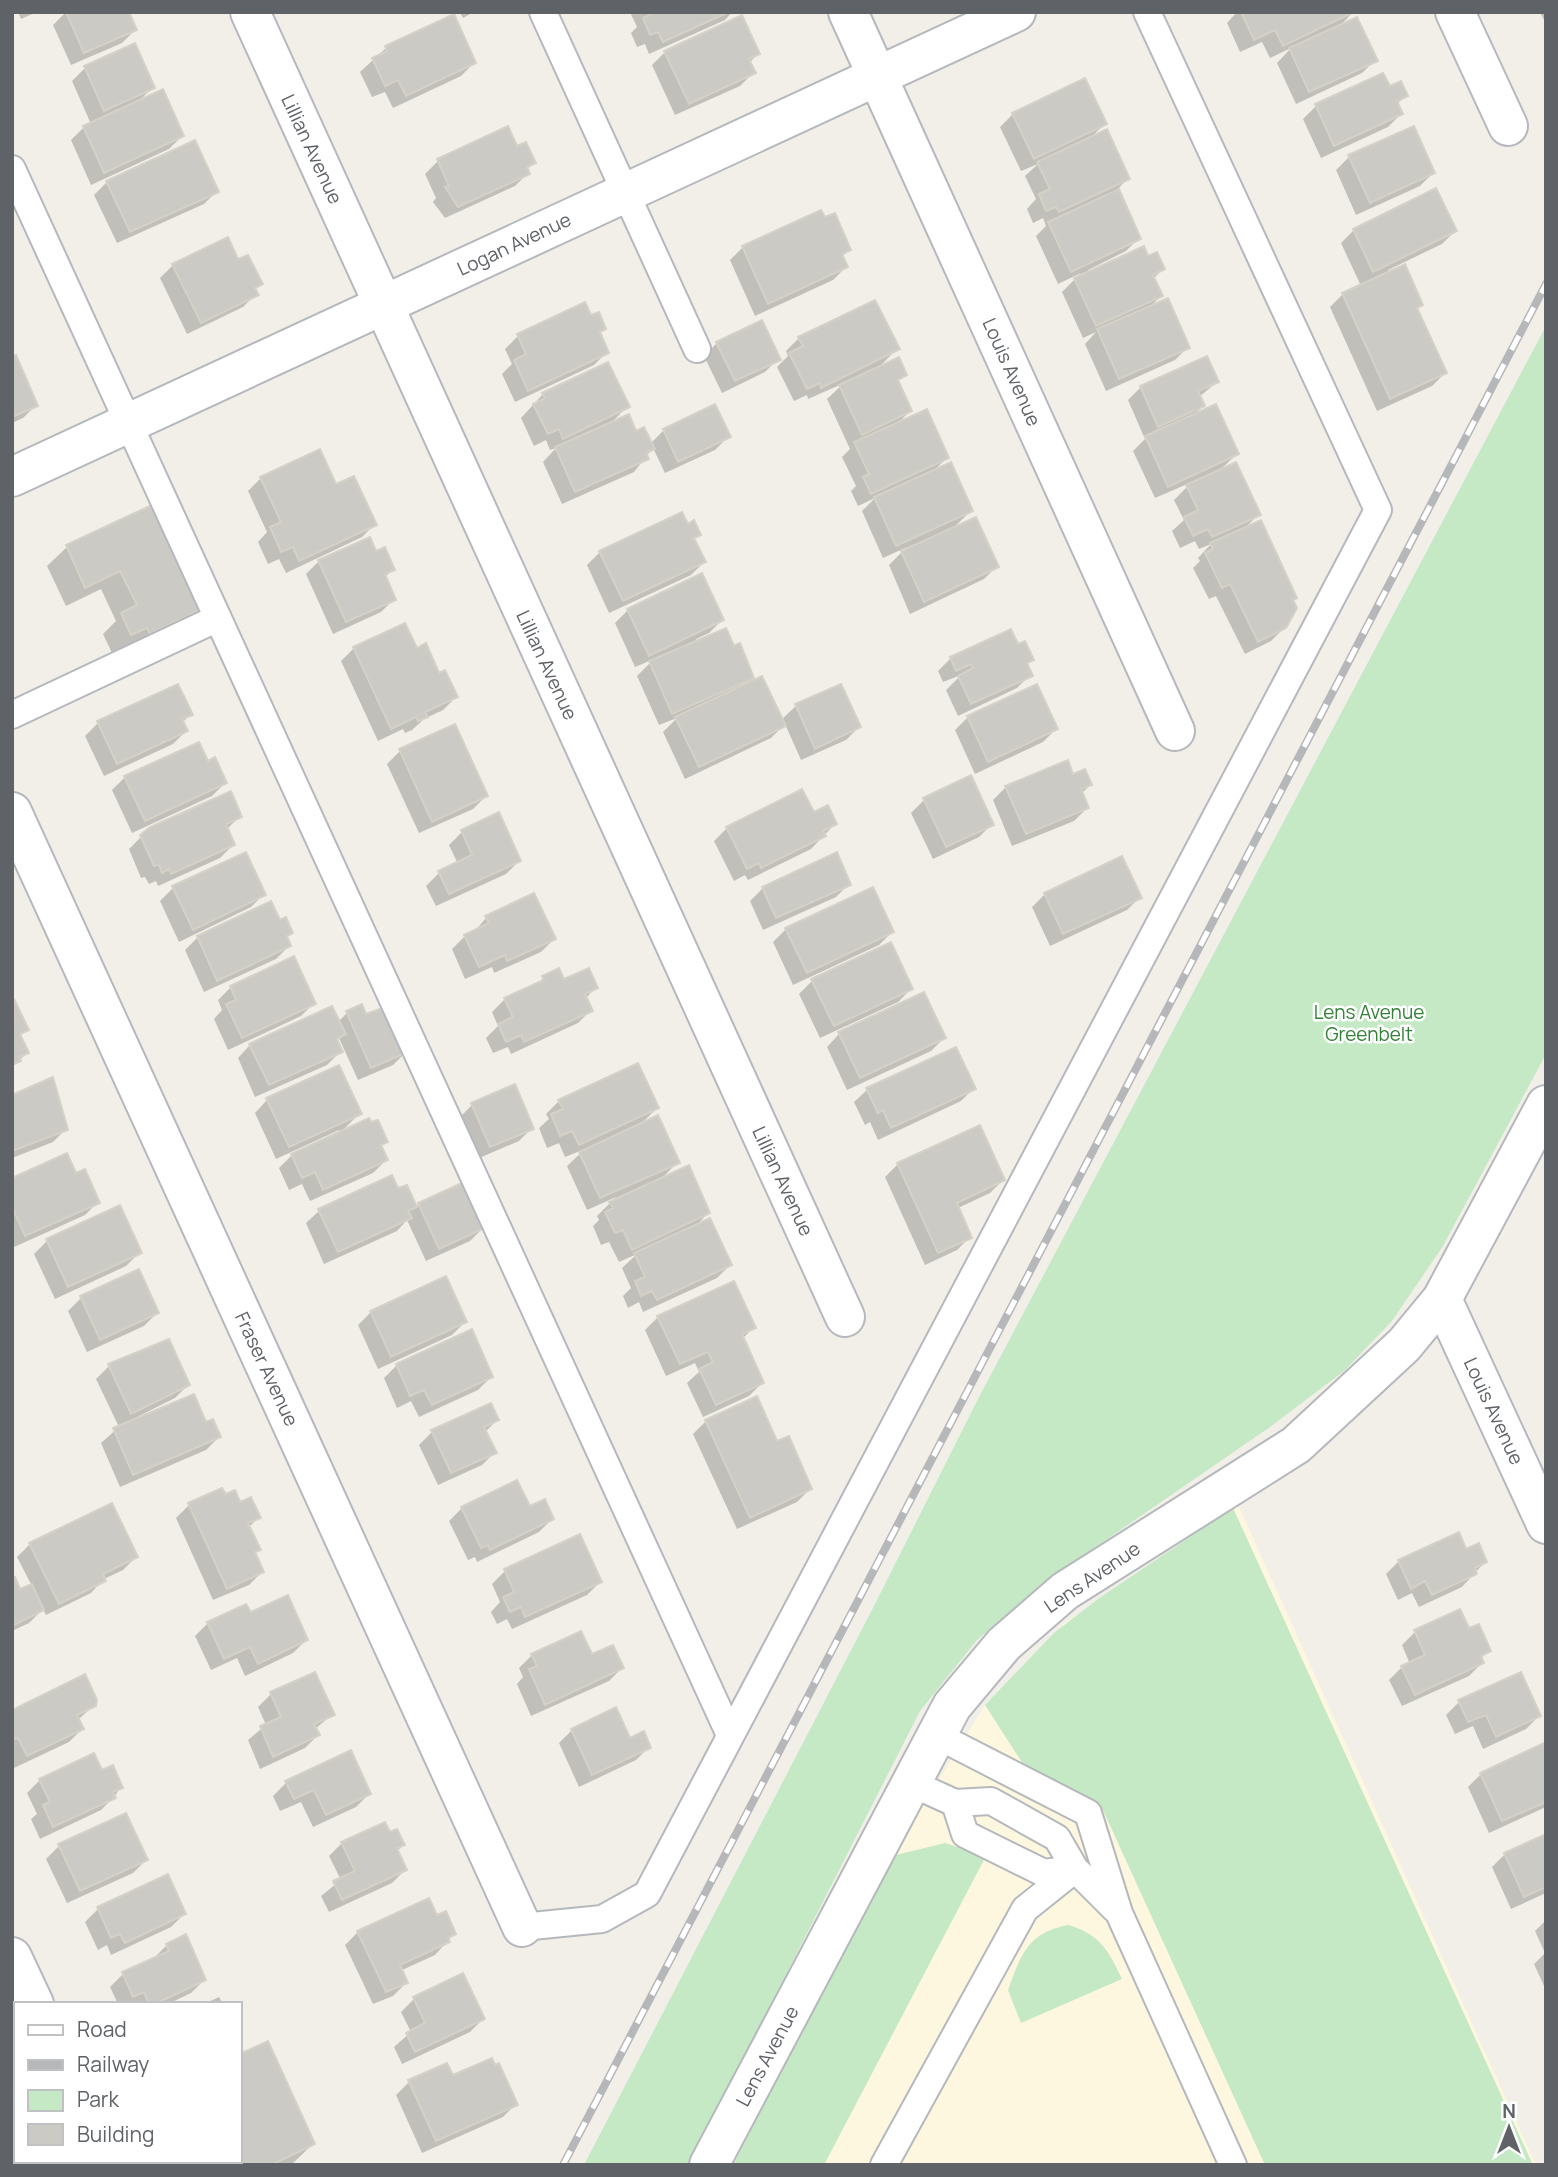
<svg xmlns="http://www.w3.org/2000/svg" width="1558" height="2177" viewBox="0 0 1558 2177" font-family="Manrope,sans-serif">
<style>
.commercial{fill:#fef7e0}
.green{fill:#c5e8c5}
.shadow{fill:#0003}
.building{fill:#cccac5;stroke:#d6d1c6;stroke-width:2}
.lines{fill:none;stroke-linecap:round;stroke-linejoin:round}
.lane-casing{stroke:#b5b8bc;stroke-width:30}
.street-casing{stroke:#b5b8bc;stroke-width:42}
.secondary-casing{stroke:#b6babf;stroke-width:42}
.lane{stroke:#fff;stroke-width:26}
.street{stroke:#fff;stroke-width:38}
.secondary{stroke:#fff;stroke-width:38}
.rail-casing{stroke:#b6b7b8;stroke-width:8}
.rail{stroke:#fff;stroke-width:5;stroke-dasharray:16;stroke-linecap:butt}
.labels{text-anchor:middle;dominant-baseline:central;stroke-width:5;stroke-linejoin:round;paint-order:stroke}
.street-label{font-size:19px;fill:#5f6368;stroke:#fff}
.park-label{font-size:19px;fill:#348238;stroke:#fff}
</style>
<rect width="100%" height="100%" fill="#f1efe8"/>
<path class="commercial" d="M1238,1505L1536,2165H733L892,1856L985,1705L1064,1624Z"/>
<path class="green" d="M1546,326V1054L1443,1246L1392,1321L1344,1371L1270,1427L1039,1586L977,1640L920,1711L689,2165H584L873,1608L978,1399Z
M1233,1508L1533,2165H1265L1102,1808L1025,1767L985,1705L1054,1633L1098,1599Z
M945,1843L986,1856L824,2165H733L892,1856Z
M1068,1925C1100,1934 1108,1950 1122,1979L1021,2023L1008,1990C1021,1955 1027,1933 1068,1925Z"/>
<path class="shadow" d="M18,12H37L21,19Z
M66,12H127L135,30L122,43L71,65L53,25Z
M460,12H474L463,18Z
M630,12H732L725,20L649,54L645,44L637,47L631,33L637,27Z
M1237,12H1353L1339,27L1375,60L1362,73L1296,104L1277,63L1291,48L1270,58L1262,42L1240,52L1227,23Z
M1540,12H1546V24Z
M453,16L474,63L461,76L393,108L385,92L372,97L360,72L386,48Z
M665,52L758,54L749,63L753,73L740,86L675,115L652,65Z
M85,68L153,87L139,101L182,136L169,149L91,185L71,140L84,127L91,124L72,81Z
M1389,89L1406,95L1397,104L1401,114L1388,127L1321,158L1303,119L1316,106Z
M1013,114L1105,124L1091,137L1128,178L1117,190L1139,238L1126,251L1088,270L1089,273L1148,258L1163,269L1153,279L1161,296L1149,308L1188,347L1175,360L1106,391L1085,344L1096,332L1083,338L1062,292L1081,273L1058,284L1036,236L1046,226L1043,218L1033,223L1027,209L1036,199L1025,176L1038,164L1021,171L1000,127Z
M507,128L517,149L534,163L526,170L528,173L515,186L445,218L433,202L436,198L425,174L438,161Z
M1349,157L1433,173L1420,186L1356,215L1336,170Z
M107,182L217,191L204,204L117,243L94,195Z
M1435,190L1455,231L1442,244L1388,270L1421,304L1416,309L1445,373L1432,386L1377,411L1330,307L1343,294L1361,286L1341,243L1354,230Z
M743,247L849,249L842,257L846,267L833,280L755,316L730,260Z
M237,261L261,284L254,290L256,294L243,307L187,334L160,278L173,265Z
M590,318L604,329L599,334L607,352L594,365L515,402L502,374L512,364L505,349L518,336Z
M799,338L897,349L878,368L905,375L897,382L910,411L898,423L947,458L932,472L971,511L952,529L997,566L984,579L910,614L889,565L907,547L883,558L862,511L875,498L858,506L851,491L856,486L842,457L850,449L827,399L844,383L808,399L807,395L794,401L777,367L788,356L786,351Z
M717,343L778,359L765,372L722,393L704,356Z
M12,358L36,405L23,418L12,423Z
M1217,382L1199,397L1203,406L1192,417L1237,454L1219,471L1258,515L1245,528L1291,600L1285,627L1271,641L1245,654L1216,596L1209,599L1193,568L1200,561L1198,558L1211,544L1199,549L1195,541L1180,548L1172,531L1184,520L1174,500L1192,482L1155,498L1133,451L1145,439L1128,400L1141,387Z
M543,394L627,407L611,423L635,433L650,444L664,430L728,437L715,450L665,473L653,448L634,472L562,504L543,462L556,448L550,450L546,440L534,446L521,418Z
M261,478L335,486L375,524L362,537L286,573L279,559L268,564L258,542L267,532L248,491Z
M153,506L202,608L183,627L130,652L127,646L112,653L103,634L116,621L101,589L66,606L47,566L67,547Z
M699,534L693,540L704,562L691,575L609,613L587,565L600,552Z
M375,553L393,569L384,578L394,599L381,612L333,634L306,574L319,561Z
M628,610L722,620L709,633L696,639L697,642L733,648L752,677L744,686L781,720L796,706L859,727L846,740L801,760L785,724L771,738L685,779L663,732L677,718L659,725L637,676L654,659L635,667L615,623Z
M1010,631L1017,646L1032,660L1026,665L1030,675L1017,688L958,716L946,690L961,675L943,682L938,671L951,658Z
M354,648L416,650L456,697L443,710L424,719L412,730L405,733L403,729L378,741L341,661Z
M190,715L182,723L186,731L173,744L104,776L85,736L98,723Z
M968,717L1056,729L1043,742L975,774L955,730Z
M400,751L486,796L473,809L419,833L387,764Z
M207,763L225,783L212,796L132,833L112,790L125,777Z
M1090,785L1081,794L1087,808L1074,821L1012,846L993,800L1006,787Z
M924,800L992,824L979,837L933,859L911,813Z
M498,815L519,861L506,874L436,906L426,886L439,873L458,864L449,845L462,832Z
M240,816L226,830L233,845L220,858L158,886L156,881L149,884L145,877L141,878L129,849L142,836Z
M835,824L811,849L748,880L745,875L734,881L714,841L727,828Z
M849,884L836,897L763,930L750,901L763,888Z
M173,888L264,894L251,907L179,942L160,901Z
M1045,894L1140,897L1127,910L1050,946L1032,907Z
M486,918L554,939L541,952L494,973L492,967L465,979L452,949L465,936L474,932Z
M279,922L291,932L286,938L289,946L276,959L204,992L185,950L198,937Z
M786,929L892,932L879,945L793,985L773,942Z
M543,978L596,987L586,998L591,1010L578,1023L511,1054L508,1047L493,1053L486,1038L498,1026L492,1012L505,999L536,986Z
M812,981L911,989L898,1002L820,1038L799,994Z
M231,987L314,1003L301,1016L228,1050L214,1019L222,1010L218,1000Z
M12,1002L27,1030L19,1037L27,1053L12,1067Z
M347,1013L365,1017L406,1052L393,1065L358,1080L339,1038L336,1042L340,1052L327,1065L255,1097L238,1058L250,1045L338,1022Z
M839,1034L944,1038L931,1051L847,1090L827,1047Z
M514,1087L532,1128L519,1141L477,1159L459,1118L472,1105Z
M974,1088L961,1101L878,1140L870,1122L865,1125L854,1102L867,1090Z
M12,1097L66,1129L53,1142L12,1158Z
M267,1100L360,1113L340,1133L386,1142L380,1148L386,1160L373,1173L310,1201L302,1184L289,1190L279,1168L292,1155L340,1133L339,1130L276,1159L255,1113Z
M559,1101L657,1108L639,1126L678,1162L660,1180L708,1213L694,1228L730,1265L717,1278L643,1312L639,1302L628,1308L623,1296L631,1288L622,1268L637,1254L619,1262L609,1242L601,1245L593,1226L599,1220L597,1216L616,1197L587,1210L567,1166L585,1149L565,1157L559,1143L547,1148L539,1128L549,1119L546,1114Z
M898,1164L1003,1180L990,1193L958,1208L970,1237L957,1250L925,1265L885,1177Z
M75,1175L98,1202L85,1215L12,1248V1180Z
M391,1177L397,1191L416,1207L419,1204L483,1228L470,1241L426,1261L407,1220L397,1231L324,1264L306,1223L319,1211Z
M47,1241L139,1253L126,1266L55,1299L34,1254Z
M81,1298L157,1313L144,1326L87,1352L68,1311Z
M371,1312L465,1322L452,1335L378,1369L358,1325Z
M658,1317L753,1328L742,1339L762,1383L749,1396L703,1417L687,1383L699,1372L695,1363L666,1376L645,1330Z
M168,1341L188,1385L175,1398L137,1417L138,1419L205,1424L219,1437L206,1450L120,1487L101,1443L119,1427L96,1379L109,1366Z
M397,1365L491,1377L478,1390L419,1417L411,1401L397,1408L384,1378Z
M497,1420L485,1432L495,1452L482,1465L438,1485L419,1445L432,1432Z
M706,1421L810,1489L797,1502L737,1529L693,1434Z
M225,1496L259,1517L248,1528L259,1550L254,1554L262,1572L249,1585L213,1600L176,1518L189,1505Z
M462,1508L529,1509L552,1519L539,1532L477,1562L475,1557L468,1560L449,1521Z
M579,1536L600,1582L587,1595L512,1629L507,1619L497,1624L491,1612L500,1602L492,1584L505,1571Z
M30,1544L136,1557L123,1570L104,1579L91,1593L46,1615L43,1609L29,1623L12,1631V1580L20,1592L32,1586L17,1557Z
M1465,1552L1485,1562L1462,1587L1419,1607L1412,1593L1398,1600L1386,1574L1399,1561Z
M1460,1612L1469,1630L1489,1650L1480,1659L1482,1663L1469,1676L1402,1706L1389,1680L1402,1667L1410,1664L1402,1645L1415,1632Z
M250,1615L306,1640L293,1653L245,1676L237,1658L211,1670L195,1636L208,1623Z
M532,1655L591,1657L622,1668L609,1681L531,1716L517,1684L523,1677L519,1668Z
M271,1694L333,1714L315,1729L318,1735L305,1748L260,1769L248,1740L266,1725L258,1707Z
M1459,1702L1539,1716L1526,1729L1483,1749L1473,1726L1455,1734L1446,1715Z
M94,1705L78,1720L82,1729L69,1742L14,1768L12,1712Z
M615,1710L629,1740L649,1747L636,1760L579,1787L559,1743L572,1730Z
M1546,1744V1807L1489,1833L1468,1787L1481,1774Z
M101,1773L121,1787L114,1797L101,1810L40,1839L31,1819L37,1814L27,1793L40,1780Z
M286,1783L369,1794L356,1807L313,1827L301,1802L280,1811L273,1796Z
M390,1834L403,1845L397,1851L405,1870L392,1883L329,1912L321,1896L341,1880L329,1856L342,1843Z
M1546,1836V1893L1511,1909L1492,1867L1505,1854Z
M59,1846L146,1860L133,1873L67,1903L46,1859Z
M98,1909L184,1914L171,1927L111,1955L107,1945L98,1950L85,1922Z
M436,1917L454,1934L435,1955L400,1971L406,1983L393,1996L373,2004L345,1945L358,1932Z
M1546,1920V1985L1544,1986L1534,1964L1545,1953L1535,1931Z
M167,1945L204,1980L191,1993L168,2004H118L110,1987L123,1974L154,1958Z
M219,1997L223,2004H204Z
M414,1999L483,2019L470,2032L402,2064L394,2047L411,2032L401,2012Z
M267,2043L313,2144L291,2165H173L172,2161H240V2056Z
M452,2077L516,2104L503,2117L422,2153L396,2095L409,2082Z"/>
<path class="building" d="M66,12H129L137,30L84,53Z
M648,12H729L663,42L658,32L650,35L643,18L650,15Z
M1241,12H1354L1283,46L1275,30L1254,40Z
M454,14L476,63L406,96L398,80L385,86L372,58L387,51L385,46Z
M742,15L760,54L749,59L756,73L689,104L664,51Z
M1357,17L1378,61L1309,92L1289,48Z
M135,43L155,88L104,111L84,66Z
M1383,73L1390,86L1401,81L1408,96L1397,101L1403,114L1334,146L1315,104Z
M1085,78L1107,124L1034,159L1012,113Z
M163,89L184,136L104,173L83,126Z
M508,126L517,146L526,142L536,163L527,167L530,174L458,207L445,187L449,186L437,159Z
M1414,126L1435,173L1370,203L1348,155Z
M1107,129L1130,179L1059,212L1056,207L1046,211L1039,194L1050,189L1037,162Z
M195,140L219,192L130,232L106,181Z
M1436,188L1457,231L1373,272L1353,229Z
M1119,189L1141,239L1071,272L1048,222Z
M821,210L825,217L835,213L851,250L842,254L848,267L768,304L742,246Z
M228,237L238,259L248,255L263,284L255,288L259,295L201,323L172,264Z
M1144,246L1148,256L1157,252L1165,269L1153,275L1163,296L1096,326L1074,278Z
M1405,264L1423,305L1417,308L1447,373L1390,399L1342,293Z
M1168,298L1190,348L1119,379L1097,329Z
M875,300L900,349L821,388L820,383L807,389L789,353L803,346L798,337Z
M585,302L591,315L599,312L606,329L600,332L609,353L528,391L514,360L526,354L517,334Z
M762,320L781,360L735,381L716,342Z
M16,355L38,406L12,417V356Z
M1207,356L1219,382L1198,391L1205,406L1158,427L1140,386Z
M899,357L907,375L898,380L912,411L862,435L839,385Z
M608,362L630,407L563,439L559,429L548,434L533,404L545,398L542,393Z
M715,404L731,437L678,462L663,429Z
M1216,404L1239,454L1168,487L1145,436Z
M927,409L949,458L871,494L863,477L869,474L854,442Z
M629,414L636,431L644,427L655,449L646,453L649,459L575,492L555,447Z
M320,449L336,484L354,476L377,525L299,561L293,547L281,552L270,527L281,522L260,477Z
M951,462L973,511L896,546L874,497Z
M1236,462L1261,515L1212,537L1208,529L1193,536L1184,517L1198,510L1186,485Z
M154,504L204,608L150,634L147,628L131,635L121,613L137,605L120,571L85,588L66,545Z
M682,512L688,524L694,520L701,535L694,538L706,562L623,601L599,551Z
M976,517L999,567L924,602L901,551Z
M1261,520L1297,598L1293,600L1297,608L1286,628L1258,642L1230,584L1222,588L1205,553L1213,549L1210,543Z
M370,537L376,551L385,547L395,570L385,574L396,600L346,622L318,560Z
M702,573L724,620L649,656L627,609Z
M405,623L417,648L426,643L439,673L445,670L458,697L425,712L428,717L418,721L416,717L391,729L353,647Z
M726,628L734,646L740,643L754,678L672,714L649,661Z
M1011,629L1018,644L1025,641L1034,660L1027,663L1033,676L971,704L958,676L973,668L971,664L956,671L950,657Z
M762,676L786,726L699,767L675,717Z
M178,684L193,715L182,719L188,731L117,764L97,721Z
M841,684L861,727L815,749L795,704Z
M1037,684L1058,729L988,762L967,716Z
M455,724L488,796L432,822L399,749Z
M199,742L208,761L215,757L227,783L145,821L124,776Z
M1068,760L1073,774L1085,769L1092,785L1081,789L1089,808L1026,834L1005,786Z
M971,775L994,825L946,847L923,798Z
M802,789L814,812L828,805L837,824L823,831L826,836L761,868L759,863L747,869L726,827Z
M231,791L242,817L226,824L235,845L171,874L169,869L162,873L159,865L154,866L140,835L150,827Z
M499,812L521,861L449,894L438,871L472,855L461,830Z
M246,852L266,895L193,930L172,886Z
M837,852L851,885L776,918L762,887Z
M1122,856L1142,898L1063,934L1044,893Z
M873,887L894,932L807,973L785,928Z
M534,893L556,939L507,961L505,955L479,967L464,935L489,923L485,916Z
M271,901L280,920L286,917L293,933L287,936L291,946L217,981L197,936Z
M891,942L913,989L834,1026L811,979Z
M294,956L316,1004L242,1038L226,1004L236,1000L230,986Z
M559,968L564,979L589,968L598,988L585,994L593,1011L524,1042L521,1035L506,1042L498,1024L513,1017L504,998L544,980L542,976Z
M924,992L946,1038L860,1078L838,1032Z
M14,999L29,1030L20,1034L29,1053L19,1057L21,1061L12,1065Z
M362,1004L366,1014L388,1006L408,1052L371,1068L346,1011Z
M332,1006L346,1034L337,1039L343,1052L269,1085L249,1044Z
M956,1047L976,1089L891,1128L883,1110L878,1113L866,1088Z
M638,1063L659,1108L579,1145L572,1131L560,1136L551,1114L563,1109L558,1100Z
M339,1065L362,1114L289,1147L266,1098Z
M53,1077L68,1130L12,1151V1095Z
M515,1084L534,1129L490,1147L471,1103Z
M658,1115L680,1163L600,1198L579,1152Z
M369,1118L371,1122L378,1120L388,1142L381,1145L388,1160L323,1190L315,1172L302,1178L291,1154Z
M980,1125L1005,1180L957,1203L972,1238L938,1253L897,1163Z
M67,1153L76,1173L85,1169L100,1203L25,1236L12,1207V1178Z
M689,1165L710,1213L632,1250L623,1230L615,1233L605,1212L613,1208L609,1202Z
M392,1175L398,1188L407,1185L417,1207L408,1211L412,1218L338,1252L318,1209Z
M464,1182L485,1228L439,1249L418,1203Z
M120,1205L142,1253L68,1287L46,1239Z
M710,1218L732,1265L657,1300L652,1291L641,1296L635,1281L645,1277L634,1253Z
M139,1269L159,1313L100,1340L80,1296Z
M446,1276L467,1322L391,1357L370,1311Z
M734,1281L756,1328L742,1334L764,1383L716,1405L699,1369L713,1362L708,1352L680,1364L657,1316Z
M472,1329L493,1377L432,1405L424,1390L410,1396L396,1364Z
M169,1339L190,1385L131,1414L108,1364Z
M194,1394L206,1422L213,1419L221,1437L133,1475L113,1428Z
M757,1396L777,1441L789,1436L812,1489L750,1518L705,1420Z
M491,1403L499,1420L484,1427L497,1453L451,1473L431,1430Z
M517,1480L530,1506L545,1499L554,1519L490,1550L488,1545L481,1548L461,1507Z
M222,1488L226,1494L235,1490L240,1502L251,1497L261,1518L248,1523L261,1550L255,1552L264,1572L227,1589L188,1503Z
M112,1503L138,1557L103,1574L106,1581L59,1604L29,1543Z
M1459,1532L1466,1549L1479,1543L1487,1562L1475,1568L1477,1574L1432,1595L1425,1581L1411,1589L1398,1560Z
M580,1534L602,1582L525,1617L521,1607L510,1612L503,1597L514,1592L504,1569Z
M15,1577L20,1589L32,1584L44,1610L12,1626V1578Z
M288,1595L308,1640L258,1664L250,1647L224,1659L207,1622L246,1604L251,1612Z
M1460,1609L1469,1628L1479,1624L1491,1651L1481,1656L1484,1663L1415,1695L1401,1666L1425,1655L1414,1630Z
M581,1631L592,1654L613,1645L624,1668L545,1705L529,1669L537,1666L531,1654Z
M315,1672L335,1715L314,1724L320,1735L273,1757L260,1726L281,1717L270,1692Z
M1521,1672L1541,1716L1496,1737L1486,1715L1468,1722L1458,1700Z
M85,1674L97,1700L96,1706L77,1715L84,1729L27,1756L18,1738L15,1739L12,1733V1710Z
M616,1707L630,1738L644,1731L651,1748L592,1775L571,1729Z
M1546,1742V1802L1502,1821L1480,1773Z
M351,1750L371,1794L326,1815L314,1790L294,1799L285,1781Z
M94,1753L102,1770L113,1765L123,1788L113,1792L116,1798L53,1827L43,1805L50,1802L39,1779Z
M126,1813L148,1860L80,1891L58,1844Z
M385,1822L390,1832L397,1829L405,1845L397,1848L407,1870L342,1900L333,1881L355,1871L341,1842Z
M1546,1834V1887L1524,1897L1504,1853Z
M168,1874L186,1914L125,1943L120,1934L111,1938L97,1907Z
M429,1898L437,1915L446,1911L456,1934L448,1938L450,1942L400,1965L408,1983L386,1992L357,1931Z
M186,1934L206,1980L155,2004H149L144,1992L133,1997L122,1972L169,1951L166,1944Z
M463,1973L485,2019L415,2052L406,2033L425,2023L413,1997Z
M268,2041L315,2144L271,2165H201L200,2161H240V2054Z
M492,2058L495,2065L499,2063L518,2105L436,2141L408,2080L447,2063L453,2075Z"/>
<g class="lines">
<g class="lane-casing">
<path id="lane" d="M543,12L697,349
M12,169L730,1735
M12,715L218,618
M936,1735L1088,1813L1119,1913L1233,2165
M911,1783L955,1803L991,1801L1057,1838L1075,1869L1115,1909
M955,1803L965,1834L1044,1873L1075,1869
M522,1927L602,1919L647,1894L1378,510L1147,12
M884,2165L1025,1909L1075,1869"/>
</g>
<g class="street-casing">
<path id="street" d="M250,12L845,1317
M848,12L1175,731
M1455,12L1508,126
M12,477L1016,12
M12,812L522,1927
M1442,1299L1546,1524
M709,2165L952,1706L1004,1644L1065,1591L1296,1445L1404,1345L1442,1299L1546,1105"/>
</g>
<g class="secondary-casing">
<path id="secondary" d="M12,1957L34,2004
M105,2161L106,2165"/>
</g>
<use href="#lane" class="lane"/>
<use href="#street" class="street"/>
<use href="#secondary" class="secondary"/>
<g class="rail-casing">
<path id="rail" d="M563,2165L1546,284"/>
</g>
<use href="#rail" class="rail"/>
</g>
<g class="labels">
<g class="street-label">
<text transform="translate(312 149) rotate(65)">Lillian Avenue</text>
<text transform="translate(514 244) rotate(-25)">Logan Avenue</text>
<text transform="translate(1012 372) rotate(66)">Louis Avenue</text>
<text transform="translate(547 665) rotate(65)">Lillian Avenue</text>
<text transform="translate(783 1181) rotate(65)">Lillian Avenue</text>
<text transform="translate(267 1369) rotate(65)">Fraser Avenue</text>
<text transform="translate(1494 1411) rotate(65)">Louis Avenue</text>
<text transform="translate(1092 1577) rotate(-34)">Lens Avenue</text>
<text transform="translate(767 2056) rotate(-62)">Lens Avenue</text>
</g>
<g class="park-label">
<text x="1369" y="1012">Lens Avenue<tspan x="1369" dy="22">Greenbelt</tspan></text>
</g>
</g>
<rect width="1558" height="2177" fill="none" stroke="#5f6368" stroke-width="28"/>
<rect x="14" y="2002" width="228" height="161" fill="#ffffff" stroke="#bfc1c3" stroke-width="2"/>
<rect x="28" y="2025" width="35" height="10" fill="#ffffff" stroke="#bfc1c3" stroke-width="2"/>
<text x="77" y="2037" font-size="21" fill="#5f6368">Road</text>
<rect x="28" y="2060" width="35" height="10" fill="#b6b7b8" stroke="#bfc1c3" stroke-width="2"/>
<text x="77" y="2072" font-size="21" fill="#5f6368">Railway</text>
<rect x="28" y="2090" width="35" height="21" fill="#c5e8c5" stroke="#bfc1c3" stroke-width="2"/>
<text x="77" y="2107" font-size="21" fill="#5f6368">Park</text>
<rect x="28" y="2124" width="35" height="21" fill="#cccac5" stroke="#bfc1c3" stroke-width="2"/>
<text x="77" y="2142" font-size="21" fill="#5f6368">Building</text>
<g transform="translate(1509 2128)" stroke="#ffffff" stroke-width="5" paint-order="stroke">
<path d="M0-5L12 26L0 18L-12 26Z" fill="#5f6368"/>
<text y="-10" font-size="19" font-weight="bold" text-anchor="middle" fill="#5f6368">N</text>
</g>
</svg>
